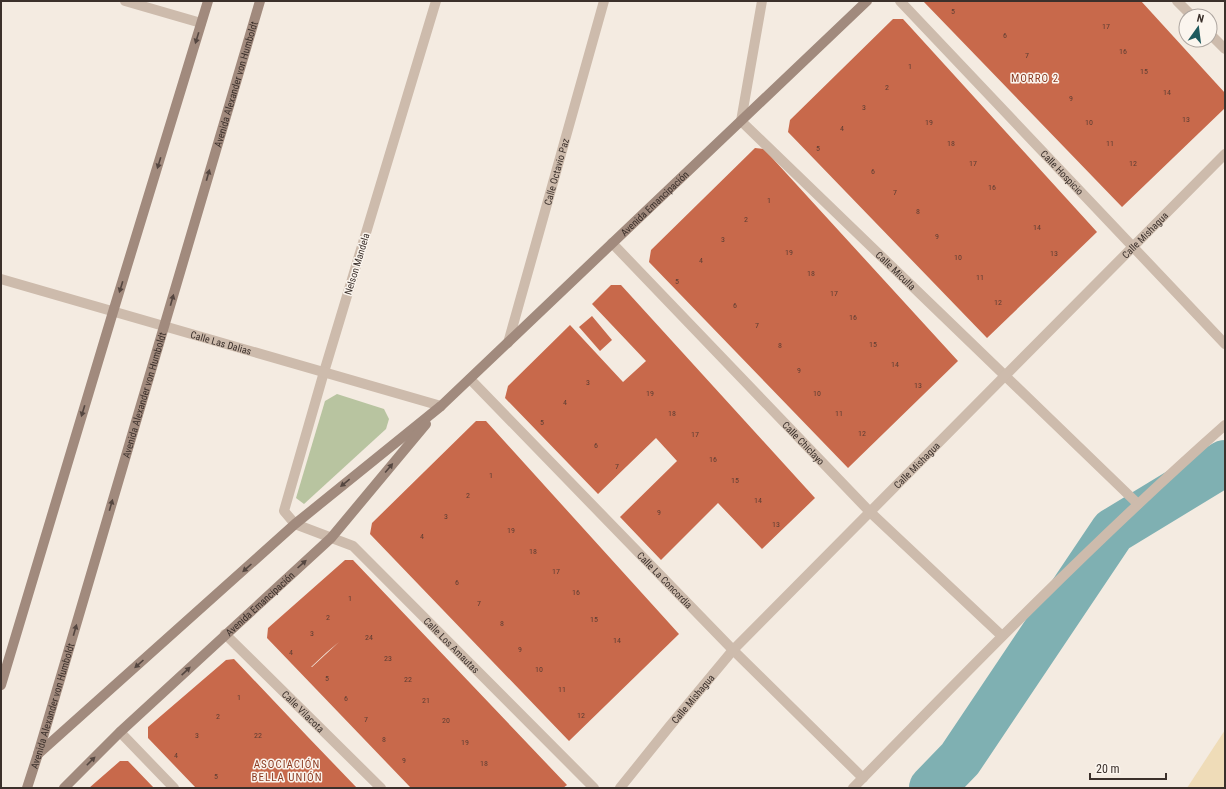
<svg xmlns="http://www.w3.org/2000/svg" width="1226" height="789" viewBox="0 0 1226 789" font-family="'Roboto Condensed',sans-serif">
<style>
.green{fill:#b8c4a0}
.sand{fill:#efdcb8}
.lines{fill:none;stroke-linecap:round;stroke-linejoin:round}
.river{stroke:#7fb0b2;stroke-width:46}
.building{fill:#c8694b;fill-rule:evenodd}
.street{stroke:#cdbbac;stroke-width:10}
.secondary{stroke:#a18a7d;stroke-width:10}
.oneway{fill:#544640}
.labels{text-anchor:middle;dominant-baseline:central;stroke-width:3;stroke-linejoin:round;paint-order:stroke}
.number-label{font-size:8px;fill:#5e3e33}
.street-label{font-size:10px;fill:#3b302b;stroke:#fbf5ee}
.neighbourhood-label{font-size:11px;letter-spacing:1px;fill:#8c3b22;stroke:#fbf5ee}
</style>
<rect width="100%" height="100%" fill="#f4ebe1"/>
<path class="green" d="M337,394L384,409L389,419L386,429L304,504L296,498L325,401Z"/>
<path class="sand" d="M1225,730V788H1187Z"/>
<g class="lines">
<path class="river" d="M932,788L960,759L1113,531L1225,463"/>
</g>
<path class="building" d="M923,1H1141L1225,93V108L1122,207Z
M893,19H903L1097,232L987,338L788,132L790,120Z
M755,148L764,149L958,361L848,468L649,262L651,250Z
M611,285H621L815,498L762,549L718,503L661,560L620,517L677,461L656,438L598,494L505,398L508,386L570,325L623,382L646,361L592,304Z
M592,316L612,340L600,351L579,327Z
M476,421H486L679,634L569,741L370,534L372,523Z
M345,560H353L567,785L563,788H411L267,638L268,628ZM339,642L312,667H311L327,652Z
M234,659L307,736L357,788H196L148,738V727L226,660Z
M120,761H128L154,788H89Z"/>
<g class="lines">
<g class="street">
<path d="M125,1L201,23"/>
<path id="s1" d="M436,1L324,372L284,511L295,524L353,546L594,788"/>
<path id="s2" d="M762,1L741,121L1138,504"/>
<path id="s3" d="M900,1L1225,344"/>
<path d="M1177,1L1192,16"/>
<path d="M1210,34L1225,49"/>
<path id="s4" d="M612,243L870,512L1002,636"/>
<path id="s5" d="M1,279L441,406"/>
<path id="s6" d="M508,343L604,1"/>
<path id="s7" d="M470,379L733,650L863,778"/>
<path id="s8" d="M225,634L381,788"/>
<path d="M120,732L174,788"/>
<path id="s9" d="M620,788L669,727L733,650L1225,154"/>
<path d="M853,788C974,664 1095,540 1225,425"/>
</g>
<g class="secondary">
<path d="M1,685L113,312L208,1"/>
<path id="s10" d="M38,754L295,524L441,406L867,1"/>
<path id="s11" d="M27,788L38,754L260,1"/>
<path id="s12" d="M64,788L120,732L331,538L426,424"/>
</g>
</g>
<defs><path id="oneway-solid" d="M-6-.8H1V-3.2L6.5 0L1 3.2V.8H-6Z"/></defs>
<g class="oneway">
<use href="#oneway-solid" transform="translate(197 38) rotate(107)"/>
<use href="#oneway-solid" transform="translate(159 163) rotate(107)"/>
<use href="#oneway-solid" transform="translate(208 175) rotate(-74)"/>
<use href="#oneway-solid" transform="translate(121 287) rotate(107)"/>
<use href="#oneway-solid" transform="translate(172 300) rotate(-74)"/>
<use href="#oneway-solid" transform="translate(83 411) rotate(107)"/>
<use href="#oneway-solid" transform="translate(389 468) rotate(-50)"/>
<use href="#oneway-solid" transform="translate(345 483) rotate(141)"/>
<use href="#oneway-solid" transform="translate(111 505) rotate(-74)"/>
<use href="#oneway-solid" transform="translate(302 564) rotate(-42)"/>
<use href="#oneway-solid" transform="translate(247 568) rotate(138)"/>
<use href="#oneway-solid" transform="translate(75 630) rotate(-74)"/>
<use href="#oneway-solid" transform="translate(139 664) rotate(138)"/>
<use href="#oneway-solid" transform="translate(186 671) rotate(-43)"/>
<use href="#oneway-solid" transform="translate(91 761) rotate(-45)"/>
</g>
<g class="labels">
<g class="number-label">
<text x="953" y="11">5</text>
<text x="1106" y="26">17</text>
<text x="1005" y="35">6</text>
<text x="1123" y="51">16</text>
<text x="1027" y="55">7</text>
<text x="910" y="66">1</text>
<text x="1144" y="71">15</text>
<text x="887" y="87">2</text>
<text x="1167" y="92">14</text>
<text x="1071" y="98">9</text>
<text x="864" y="107">3</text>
<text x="1186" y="119">13</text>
<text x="929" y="122">19</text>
<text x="1089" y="122">10</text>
<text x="842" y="128">4</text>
<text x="951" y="143">18</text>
<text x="1110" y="143">11</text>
<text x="818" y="148">5</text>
<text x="973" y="163">17</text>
<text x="1133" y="163">12</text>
<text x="873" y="171">6</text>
<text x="992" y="187">16</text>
<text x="895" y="192">7</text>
<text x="769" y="200">1</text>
<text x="918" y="211">8</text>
<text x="746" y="219">2</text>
<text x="1037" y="227">14</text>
<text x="937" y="236">9</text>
<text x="723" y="239">3</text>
<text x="789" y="252">19</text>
<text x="1054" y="253">13</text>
<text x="958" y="257">10</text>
<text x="701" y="260">4</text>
<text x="811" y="273">18</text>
<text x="980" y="277">11</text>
<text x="677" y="281">5</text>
<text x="834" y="293">17</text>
<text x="998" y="302">12</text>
<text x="735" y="305">6</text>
<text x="853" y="317">16</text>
<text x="757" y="325">7</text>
<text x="873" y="344">15</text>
<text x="780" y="345">8</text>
<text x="895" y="364">14</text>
<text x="799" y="370">9</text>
<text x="588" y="382">3</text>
<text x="918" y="385">13</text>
<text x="650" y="393">19</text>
<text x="817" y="393">10</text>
<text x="565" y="402">4</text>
<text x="672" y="413">18</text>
<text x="839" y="413">11</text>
<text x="542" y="422">5</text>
<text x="862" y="433">12</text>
<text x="695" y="434">17</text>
<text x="596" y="445">6</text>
<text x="713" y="459">16</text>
<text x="617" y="466">7</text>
<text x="491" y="475">1</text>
<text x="735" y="480">15</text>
<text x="468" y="495">2</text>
<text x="758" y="500">14</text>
<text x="659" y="512">9</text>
<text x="446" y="516">3</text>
<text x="776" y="524">13</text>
<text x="511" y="530">19</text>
<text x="422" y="536">4</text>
<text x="533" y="551">18</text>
<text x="556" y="571">17</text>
<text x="457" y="582">6</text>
<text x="576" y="592">16</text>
<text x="350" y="598">1</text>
<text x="479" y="603">7</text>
<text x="328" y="617">2</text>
<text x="594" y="619">15</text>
<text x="502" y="623">8</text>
<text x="312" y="633">3</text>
<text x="369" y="637">24</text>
<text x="617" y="640">14</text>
<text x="520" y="649">9</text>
<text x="291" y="652">4</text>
<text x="388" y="658">23</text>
<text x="539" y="669">10</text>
<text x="327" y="678">5</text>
<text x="408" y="679">22</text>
<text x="562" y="689">11</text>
<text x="239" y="697">1</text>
<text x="346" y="698">6</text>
<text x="426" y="700">21</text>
<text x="581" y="715">12</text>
<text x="218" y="716">2</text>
<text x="366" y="719">7</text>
<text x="446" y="720">20</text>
<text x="197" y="735">3</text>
<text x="258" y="735">22</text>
<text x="384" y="739">8</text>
<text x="465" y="742">19</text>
<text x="176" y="755">4</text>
<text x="404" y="760">9</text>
<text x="484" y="763">18</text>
<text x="216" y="776">5</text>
</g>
<g class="street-label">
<text stroke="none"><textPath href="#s11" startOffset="734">Avenida Alexander von Humboldt</textPath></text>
<text stroke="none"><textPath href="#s6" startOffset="178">Calle Octavio Paz</textPath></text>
<text stroke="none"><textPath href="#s3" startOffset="236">Calle Hospicio</textPath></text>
<text stroke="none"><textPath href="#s10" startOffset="827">Avenida Emancipación</textPath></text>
<text stroke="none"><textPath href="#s9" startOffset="763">Calle Mishagua</textPath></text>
<text transform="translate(357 264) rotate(-73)">Nelson Mandela</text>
<text stroke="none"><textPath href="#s2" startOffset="337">Calle Miculla</textPath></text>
<text stroke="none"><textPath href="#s5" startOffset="229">Calle Las Dalias</textPath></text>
<text stroke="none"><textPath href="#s11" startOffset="410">Avenida Alexander von Humboldt</textPath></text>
<text stroke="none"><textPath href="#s4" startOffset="277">Calle Chiclayo</textPath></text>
<text stroke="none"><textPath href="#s9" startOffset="439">Calle Mishagua</textPath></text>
<text stroke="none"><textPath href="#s7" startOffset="280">Calle La Concordia</textPath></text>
<text stroke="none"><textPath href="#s12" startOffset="269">Avenida Emancipación</textPath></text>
<text stroke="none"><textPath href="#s1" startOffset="751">Calle Los Amautas</textPath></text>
<text stroke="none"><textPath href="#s9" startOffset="115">Calle Mishagua</textPath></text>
<text stroke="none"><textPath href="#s11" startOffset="86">Avenida Alexander von Humboldt</textPath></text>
<text stroke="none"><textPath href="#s8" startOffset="110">Calle Vilacota</textPath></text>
</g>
<g class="neighbourhood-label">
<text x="1035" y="78">MORRO 2</text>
<text x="287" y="764">ASOCIACIÓN<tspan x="287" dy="13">BELLA UNIÓN</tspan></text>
</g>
</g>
<rect width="1226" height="789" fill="none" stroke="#3b302b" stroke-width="4"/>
<g transform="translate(1198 28) rotate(14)"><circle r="19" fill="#fbf5ee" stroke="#aea6a0"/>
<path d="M0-3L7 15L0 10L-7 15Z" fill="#1f5a5e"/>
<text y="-6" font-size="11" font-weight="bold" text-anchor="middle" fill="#3b302b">N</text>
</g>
<path d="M1090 773v6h76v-6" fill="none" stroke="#3b302b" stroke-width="2"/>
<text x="1096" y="773" font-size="12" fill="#3b302b" stroke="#fbf5ee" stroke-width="3" paint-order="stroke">20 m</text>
</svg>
